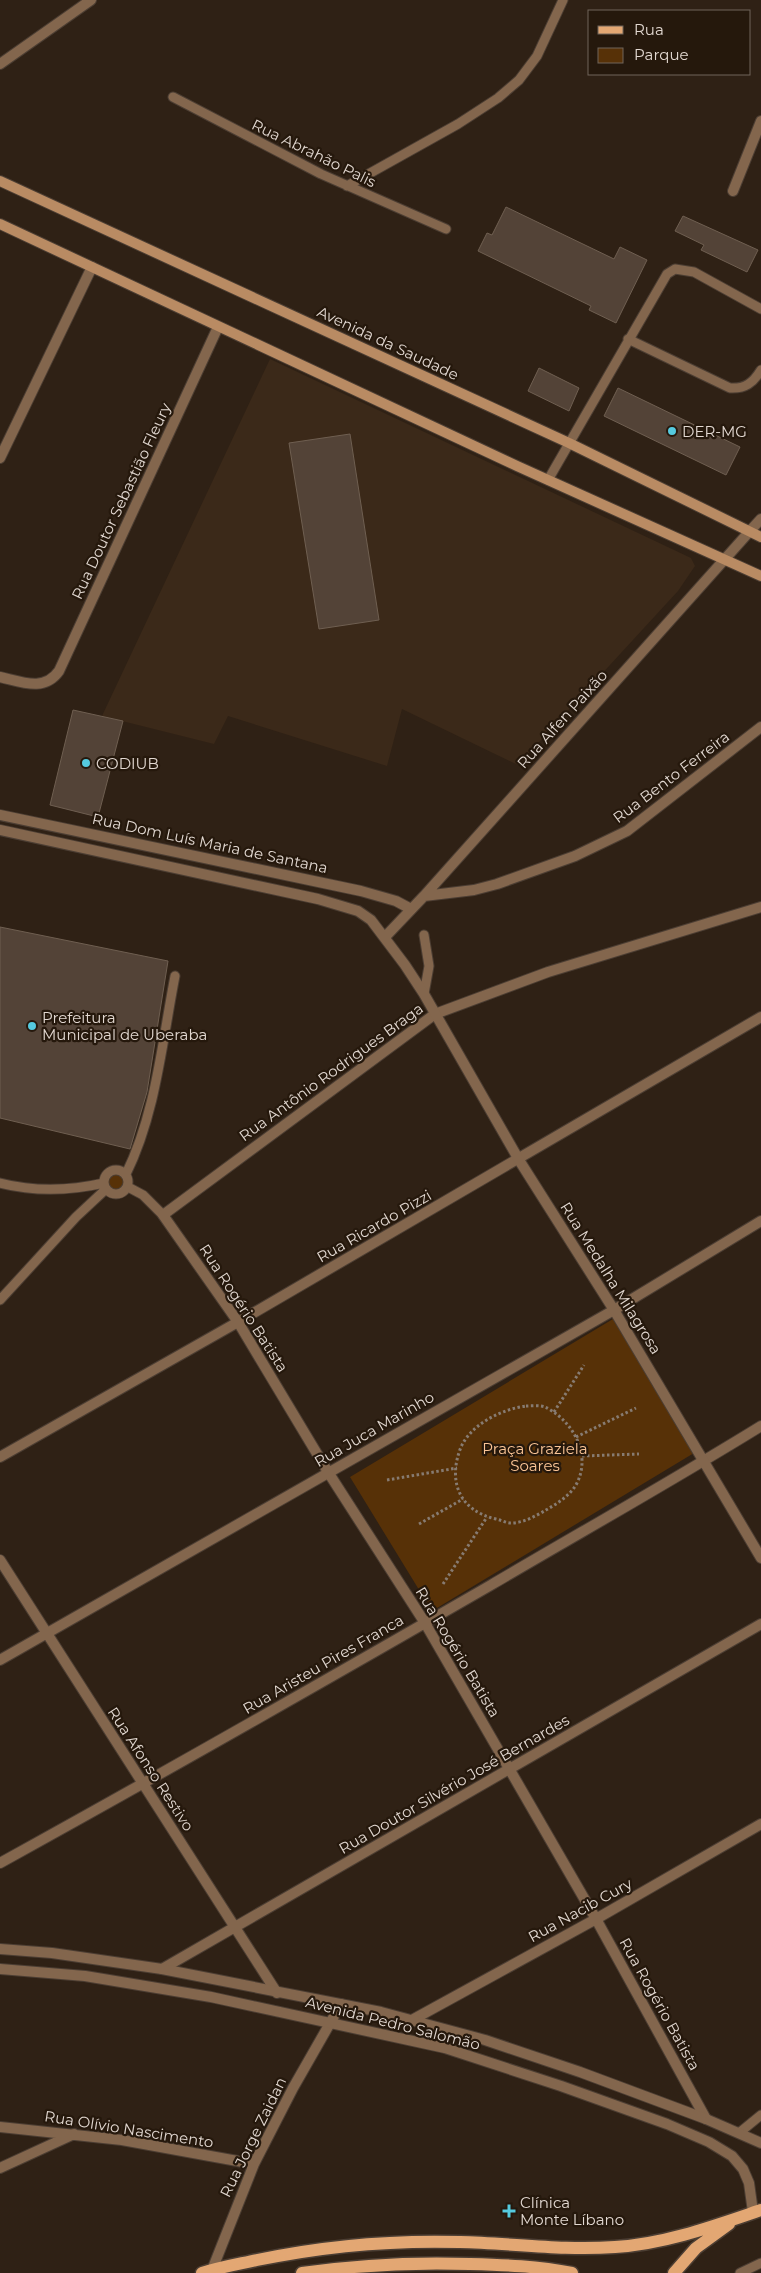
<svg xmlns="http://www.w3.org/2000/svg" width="761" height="2273" viewBox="0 0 761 2273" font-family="Montserrat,sans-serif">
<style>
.built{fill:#3b2919}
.green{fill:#573107}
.building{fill:#534337;stroke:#6f5f51}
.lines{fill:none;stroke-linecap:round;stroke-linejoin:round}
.service-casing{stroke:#4c3e33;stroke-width:11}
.minor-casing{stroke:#4c3e33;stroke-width:12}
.tertiary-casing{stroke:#4c3e33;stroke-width:12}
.secondary-casing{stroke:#4c3e33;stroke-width:12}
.primary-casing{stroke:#4c3e33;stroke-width:15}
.path{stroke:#877b71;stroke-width:3;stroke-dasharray:2.5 2.5;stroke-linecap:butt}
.service{stroke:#83664d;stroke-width:9}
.minor{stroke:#83664d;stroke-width:10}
.tertiary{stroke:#83664d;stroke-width:10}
.secondary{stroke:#b98b63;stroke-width:10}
.primary{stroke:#e3a773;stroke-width:12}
.poi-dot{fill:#55cadf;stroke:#25180c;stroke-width:2}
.labels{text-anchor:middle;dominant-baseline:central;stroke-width:4.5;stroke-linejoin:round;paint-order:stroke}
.street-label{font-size:15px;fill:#e2d8d1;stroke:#25180c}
.poi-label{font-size:15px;fill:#e2d8d1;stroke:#25180c;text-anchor:start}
.park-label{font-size:15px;fill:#fbc596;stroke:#25180c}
</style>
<rect width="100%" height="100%" fill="#2f2115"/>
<path class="built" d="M270,359L691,558L695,566L678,591L518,765L402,709L387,766L228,716L214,744L102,716Z"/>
<path class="green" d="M105 1182a11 11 0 1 1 22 0a11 11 0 1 1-22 0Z
M613,1319L694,1453L432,1611L350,1477Z"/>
<path class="building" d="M506,207L614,259L620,247L647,260L616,323L589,310L591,306L478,251L487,233L492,235Z
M683,216L758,250L747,272L701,250L704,245L675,231Z
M539,368L579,388L569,411L528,391Z
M618,388L740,447L726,475L604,416Z
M350,434L379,620L319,629L289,443Z
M73,710L123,721L98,817L50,805Z
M0,927L168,961L147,1092L130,1149L0,1118Z"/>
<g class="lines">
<g class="service-casing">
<path id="service" d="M173,97L321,174L446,229
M347,186L458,124L498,98L519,80L537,56L563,0
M628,339L730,388C745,389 753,383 761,370
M548,480L667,274L675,269L694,272L761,309
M424,935L429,966L424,994
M104 1182a12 12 0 1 1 24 0a12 12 0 1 1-24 0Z
M126,1174C156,1113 162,1042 175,976
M0,1183C35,1192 69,1191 104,1183
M128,1187L143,1195L163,1215
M0,1300L76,1217L106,1189
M739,2133L761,2115
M740,2273L761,2263"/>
</g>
<g class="minor-casing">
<path id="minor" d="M0,64L91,0
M733,191L761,121
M0,458L92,267
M749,532L761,519
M0,677C22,682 44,692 59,671L218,327
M0,1457L238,1322L761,1017
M0,1560L277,1993
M0,1660L614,1310L761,1221
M0,1863C165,1772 328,1679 491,1585C581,1532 672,1481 761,1426
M162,1969L761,1624
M412,2020L596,1919L761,1824
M706,2119L596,1919L425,1623L328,1472L238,1322L163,1215L435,1014L548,972L761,907
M0,2127L122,2140L254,2164
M0,2168L74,2134
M212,2270L254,2164L293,2088L341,2004"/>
</g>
<g class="tertiary-casing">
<path id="tertiary" d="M0,815L361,891L396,901L411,909
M0,830L318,899L358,911L371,920L405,965L424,994L519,1160L614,1310L761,1558
M424,896L474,890L497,884L575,856L627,831L761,727
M385,937L424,896L749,532
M0,1949L52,1953L162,1969L381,2012L485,2040L580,2072L706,2119L761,2143
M0,1969L85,1976L211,1997L445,2048L561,2086L667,2124L709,2142L732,2156L743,2169L749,2183L753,2212"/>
</g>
<g class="secondary-casing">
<path id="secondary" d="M0,181L569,443L761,537
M0,224L517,466L761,576"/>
</g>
<g class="primary-casing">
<path id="primary" d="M202,2273C220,2267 239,2264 257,2260C324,2246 391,2240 460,2242C511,2243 563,2251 615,2247C665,2244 714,2226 761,2210
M302,2273C358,2265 413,2262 470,2264C504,2265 538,2266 572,2273
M674,2273L696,2248L729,2224"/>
</g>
<path class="path" d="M526,1406C532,1406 540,1405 545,1407C548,1408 552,1411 555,1413C576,1428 590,1457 577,1483C571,1495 558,1503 546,1510C536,1516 523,1523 511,1523C506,1523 501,1520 496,1519C460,1511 447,1482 461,1447C472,1423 503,1409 526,1406Z
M554,1412L584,1365
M576,1437L636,1408
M582,1456L639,1454
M387,1480L457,1468
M419,1524L463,1499
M443,1584L487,1517"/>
<use href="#service" class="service"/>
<use href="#minor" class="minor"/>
<use href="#tertiary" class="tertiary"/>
<use href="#secondary" class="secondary"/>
<use href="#primary" class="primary"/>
</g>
<g class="poi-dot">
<circle cx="672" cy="431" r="5"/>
<circle cx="86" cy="763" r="5"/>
<circle cx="32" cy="1026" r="5"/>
<path d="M506.5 2203.5h5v5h5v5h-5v5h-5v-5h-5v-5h5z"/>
</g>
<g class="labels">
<g class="street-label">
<text transform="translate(314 153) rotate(26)">Rua Abrahão Palis</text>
<text transform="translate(388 343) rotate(25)">Avenida da Saudade</text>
<text transform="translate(121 501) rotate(-65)">Rua Doutor Sebastião Fleury</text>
<text transform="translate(562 719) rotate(-48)">Rua Alfen Paixão</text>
<text transform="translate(671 777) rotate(-37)">Rua Bento Ferreira</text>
<text transform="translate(210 843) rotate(12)">Rua Dom Luís Maria de Santana</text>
<text transform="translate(331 1072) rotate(-36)">Rua Antônio Rodrigues Braga</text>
<text transform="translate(374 1226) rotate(-30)">Rua Ricardo Pizzi</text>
<text transform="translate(611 1278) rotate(58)">Rua Medalha Milagrosa</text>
<text transform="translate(244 1308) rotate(57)">Rua Rogério Batista</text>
<text transform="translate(374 1429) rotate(-30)">Rua Juca Marinho</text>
<text transform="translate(458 1652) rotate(59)">Rua Rogério Batista</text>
<text transform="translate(323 1664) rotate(-30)">Rua Aristeu Pires Franca</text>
<text transform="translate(151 1769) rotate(57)">Rua Afonso Restivo</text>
<text transform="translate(454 1784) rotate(-30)">Rua Doutor Silvério José Bernardes</text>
<text transform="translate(580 1910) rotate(-29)">Rua Nacib Cury</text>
<text transform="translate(660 2004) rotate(61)">Rua Rogério Batista</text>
<text transform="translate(393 2023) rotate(14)">Avenida Pedro Salomão</text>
<text transform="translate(129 2129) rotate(9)">Rua Olívio Nascimento</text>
<text transform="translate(253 2137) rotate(-64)">Rua Jorge Zaidan</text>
</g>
<g class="poi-label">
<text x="682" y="431">DER-MG</text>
<text x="96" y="763">CODIUB</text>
<text x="42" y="1017">Prefeitura<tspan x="42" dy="17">Municipal de Uberaba</tspan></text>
<text x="520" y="2202">Clínica<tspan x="520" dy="17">Monte Líbano</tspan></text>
</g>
<g class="park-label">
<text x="535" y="1448">Praça Graziela<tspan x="535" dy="17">Soares</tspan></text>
</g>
</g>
<rect x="588" y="10" width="162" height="65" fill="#25180c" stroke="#71655b"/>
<rect x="598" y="26" width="25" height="8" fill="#e3a773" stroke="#71655b"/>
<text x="634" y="35" font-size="15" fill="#e2d8d1">Rua</text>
<rect x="598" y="48" width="25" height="15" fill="#573107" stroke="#71655b"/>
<text x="634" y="60" font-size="15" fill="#e2d8d1">Parque</text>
</svg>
